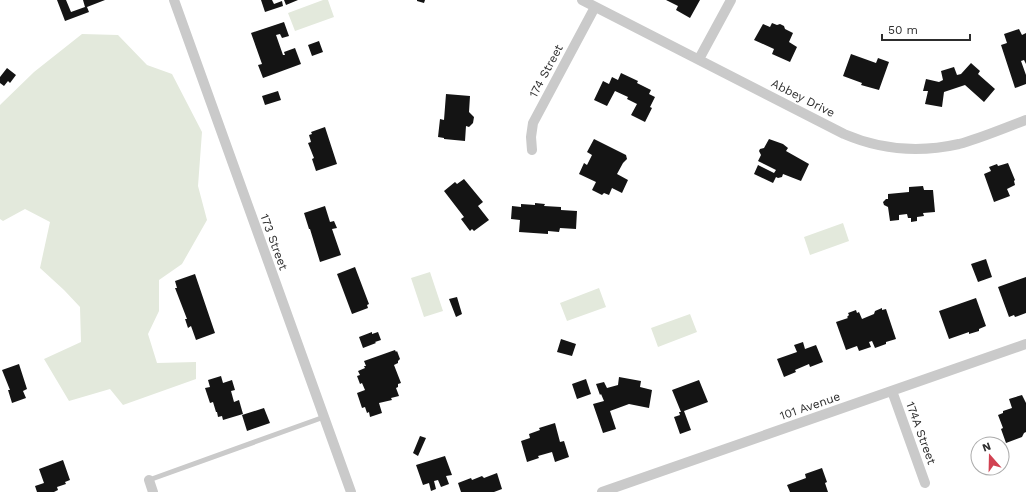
<svg xmlns="http://www.w3.org/2000/svg" width="1026" height="492" viewBox="0 0 1026 492" font-family="'Work Sans',sans-serif">
<style>
.green{fill:#e3e9dc}
.building{fill:#141414}
.lines{fill:none;stroke-linecap:round;stroke-linejoin:round}
.lane{stroke:#cacaca;stroke-width:5}
.street{stroke:#cacaca;stroke-width:10}
.labels{text-anchor:middle;dominant-baseline:central;stroke-width:4;stroke-linejoin:round;paint-order:stroke}
.street-label{font-size:12px;fill:#2d2d2d;stroke:#fff}
</style>
<rect width="100%" height="100%" fill="#fff"/>
<path class="green" d="M323,0H328L334,17L295,31L288,13Z
M82,34L118,35L147,65L172,74L202,132L198,186L207,220L182,264L159,280V311L148,334L157,363L196,362V379L123,405L110,389L69,401L44,359L81,342L80,307L64,290L40,268L50,222L25,209L3,221L0,219V105L34,72Z
M843,223L849,241L810,255L804,237Z
M430,272L443,311L424,317L411,278Z
M599,288L606,307L567,321L560,303Z
M690,314L697,332L658,347L651,328Z"/>
<path class="building" d="M57,0H66L71,12L85,7L83,0H105L87,7L89,12L65,21Z
M261,0H272L274,4L282,1L283,6L265,12Z
M284,0H298L286,5Z
M417,0H425L424,3L417,1Z
M666,0H700L690,18L676,10L678,6Z
M284,22L289,36L282,38L280,34L276,35L283,55H285L284,52L295,48L301,64L263,78L258,65L262,64L251,33Z
M772,23L777,25L780,24L784,26L785,29L793,33L789,42L797,47L790,62L772,54L774,49L754,40L763,24L770,27Z
M1019,29L1022,35L1026,33V64L1024,60L1021,61L1026,75V84L1015,88L1001,45L1007,43L1004,34Z
M319,41L323,52L312,56L308,45Z
M851,54L876,63L878,58L889,62L879,90L861,85L862,83L843,76Z
M971,63L980,71L978,74L995,89L984,102L965,85L944,92L942,107L925,104L928,91H923L926,79L939,82L943,80L941,71L954,67L957,75L961,74Z
M7,68L16,75L10,83L8,81L4,86L0,83V77Z
M621,73L638,81L637,83L651,90L649,94L655,97L650,107L652,108L645,122L631,115L637,104L627,99L628,97L615,91L607,106L594,100L603,81L609,84L612,77L618,80Z
M278,91L281,100L265,105L262,96Z
M446,94L470,96L469,112L474,117L473,123L469,127L466,126L465,141L444,139V138L438,137L440,119L444,120Z
M325,127L337,164L316,171L312,159L314,158L308,143L311,142L309,135L312,134L311,132Z
M594,139L626,155L627,159L623,163L617,174L628,180L622,193L612,188L609,195L604,193L602,195L592,190L596,182L579,174L584,163L587,165L592,155L587,152Z
M769,139L783,144L788,148L786,151L809,164L801,181L783,174L782,177L778,178L776,177L773,183L754,174L758,165L774,173L776,170L758,161L761,155L759,151L760,149L764,148Z
M1008,163L1015,180L1014,181L1015,185L1007,189L1010,196L994,202L984,174L991,171L989,167L997,164L998,166Z
M464,179L483,202L478,206L489,220L474,231L472,229L470,231L461,219L464,217L444,191L455,182L457,184Z
M923,186L924,190H933L935,212L923,213L924,216L917,217V221L911,222V218H908L907,214L899,215V220L890,221L888,207L884,205L883,202L886,199H888V194L909,192V187Z
M535,203L545,204L544,206L561,207V210L577,211L576,229L560,228L559,232L548,231V234L519,232L520,220L511,219L512,206L521,207V204L535,205Z
M325,206L330,222L334,221L337,228L332,229L341,255L320,262L310,229H309L304,213Z
M986,259L992,277L978,282L971,264Z
M355,267L369,304L367,305L368,308L352,314L337,274Z
M195,274L215,333L196,340L191,326L188,328L185,319H187L175,288H177L175,281Z
M1026,277V313L1015,317L1014,315L1009,317L998,287Z
M457,297L462,314L456,317L449,299Z
M976,298L986,326L979,329V331L969,334V332L949,339L939,311Z
M882,308V310L886,309L896,339L886,342V344L875,348L872,341L869,342L871,347L859,351L857,346L846,350L836,322L848,318L847,317L849,315L848,313L856,310L857,313L859,312L862,319L874,314L875,311Z
M372,332V334L378,332L381,340L375,342L376,343L363,348L359,337Z
M561,339L576,344L572,356L557,352Z
M803,342L805,349L816,345L823,362L810,367L809,364L795,370L796,372L784,377L777,359L797,352L794,345Z
M395,350L396,352L397,351L400,359L398,361V363L394,365L401,383L398,384V387L396,388L399,396L391,398L392,400L379,403L382,413L370,417L369,412L367,413L365,407L362,408L357,393L365,390L362,383L360,384L357,376L360,375L358,371L365,368L364,366H366L364,361Z
M19,364L27,389L23,391L26,398L12,403L8,390H10L2,370Z
M221,376L223,383L232,380L235,390L231,391L234,402L239,400L243,414L223,420L222,416L218,417L217,412H216L213,402L210,403L205,388L210,387L208,380Z
M619,377L641,381L640,387L652,390L649,408L629,404L610,411L616,429L603,433L593,404L604,401L601,394L600,395L596,384L604,382L607,388L618,385Z
M586,379L591,394L577,399L572,384Z
M699,380L708,402L684,411L691,430L680,434L674,417L680,415L679,412H681L672,390Z
M1022,395L1026,403V432L1024,433L1022,437L1006,443L1001,429L1003,428L998,415L1003,413V411L1012,408L1009,399Z
M264,408L270,423L247,431L242,415Z
M555,423L560,442L564,441L569,457L555,462L552,452L538,456L539,458L527,462L521,441L530,438L529,434L540,430L539,428Z
M420,436L426,438L418,456L413,453Z
M445,456L452,475L446,476L449,484L441,487L438,480L434,481L436,489L431,491L429,483L423,485L416,465Z
M63,460L70,480L65,482L66,484L57,487L58,490L54,492H37L35,486L44,483L39,469Z
M822,468L827,482L825,483L828,492H790L787,485L806,478L805,474Z
M497,473L502,489L494,492H461L458,483L471,478L472,480L482,476L484,478Z"/>
<g class="lines">
<path class="lane" d="M149,480L324,417"/>
<path class="street" d="M174,0L351,492
M582,0L844,134C881,150 919,153 959,144C981,138 1004,128 1026,120
M699,59L731,0
M532,150L531,137L533,123L595,7
M892,391L925,483
M149,480L153,492
M602,492L1026,344"/>
</g>
<g class="labels">
<g class="street-label">
<text transform="translate(546 71) rotate(-62)">174 Street</text>
<text transform="translate(803 98) rotate(27)">Abbey Drive</text>
<text transform="translate(274 242) rotate(70)">173 Street</text>
<text transform="translate(810 406) rotate(-19)">101 Avenue</text>
<text transform="translate(921 433) rotate(70)">174A Street</text>
</g>
</g>
<g transform="translate(990 456) rotate(340)"><circle r="19" fill="#ffffff" stroke="#ababab"/>
<path d="M0-3L7 15L0 10L-7 15Z" fill="#d14151"/>
<text y="-6" font-size="11" font-weight="bold" text-anchor="middle" fill="#2d2d2d">N</text>
</g>
<path d="M882 34v6h88v-6" fill="none" stroke="#2d2d2d" stroke-width="2"/>
<text x="888" y="34" font-size="12" fill="#2d2d2d" stroke="#ffffff" stroke-width="3" paint-order="stroke">50 m</text>
</svg>
